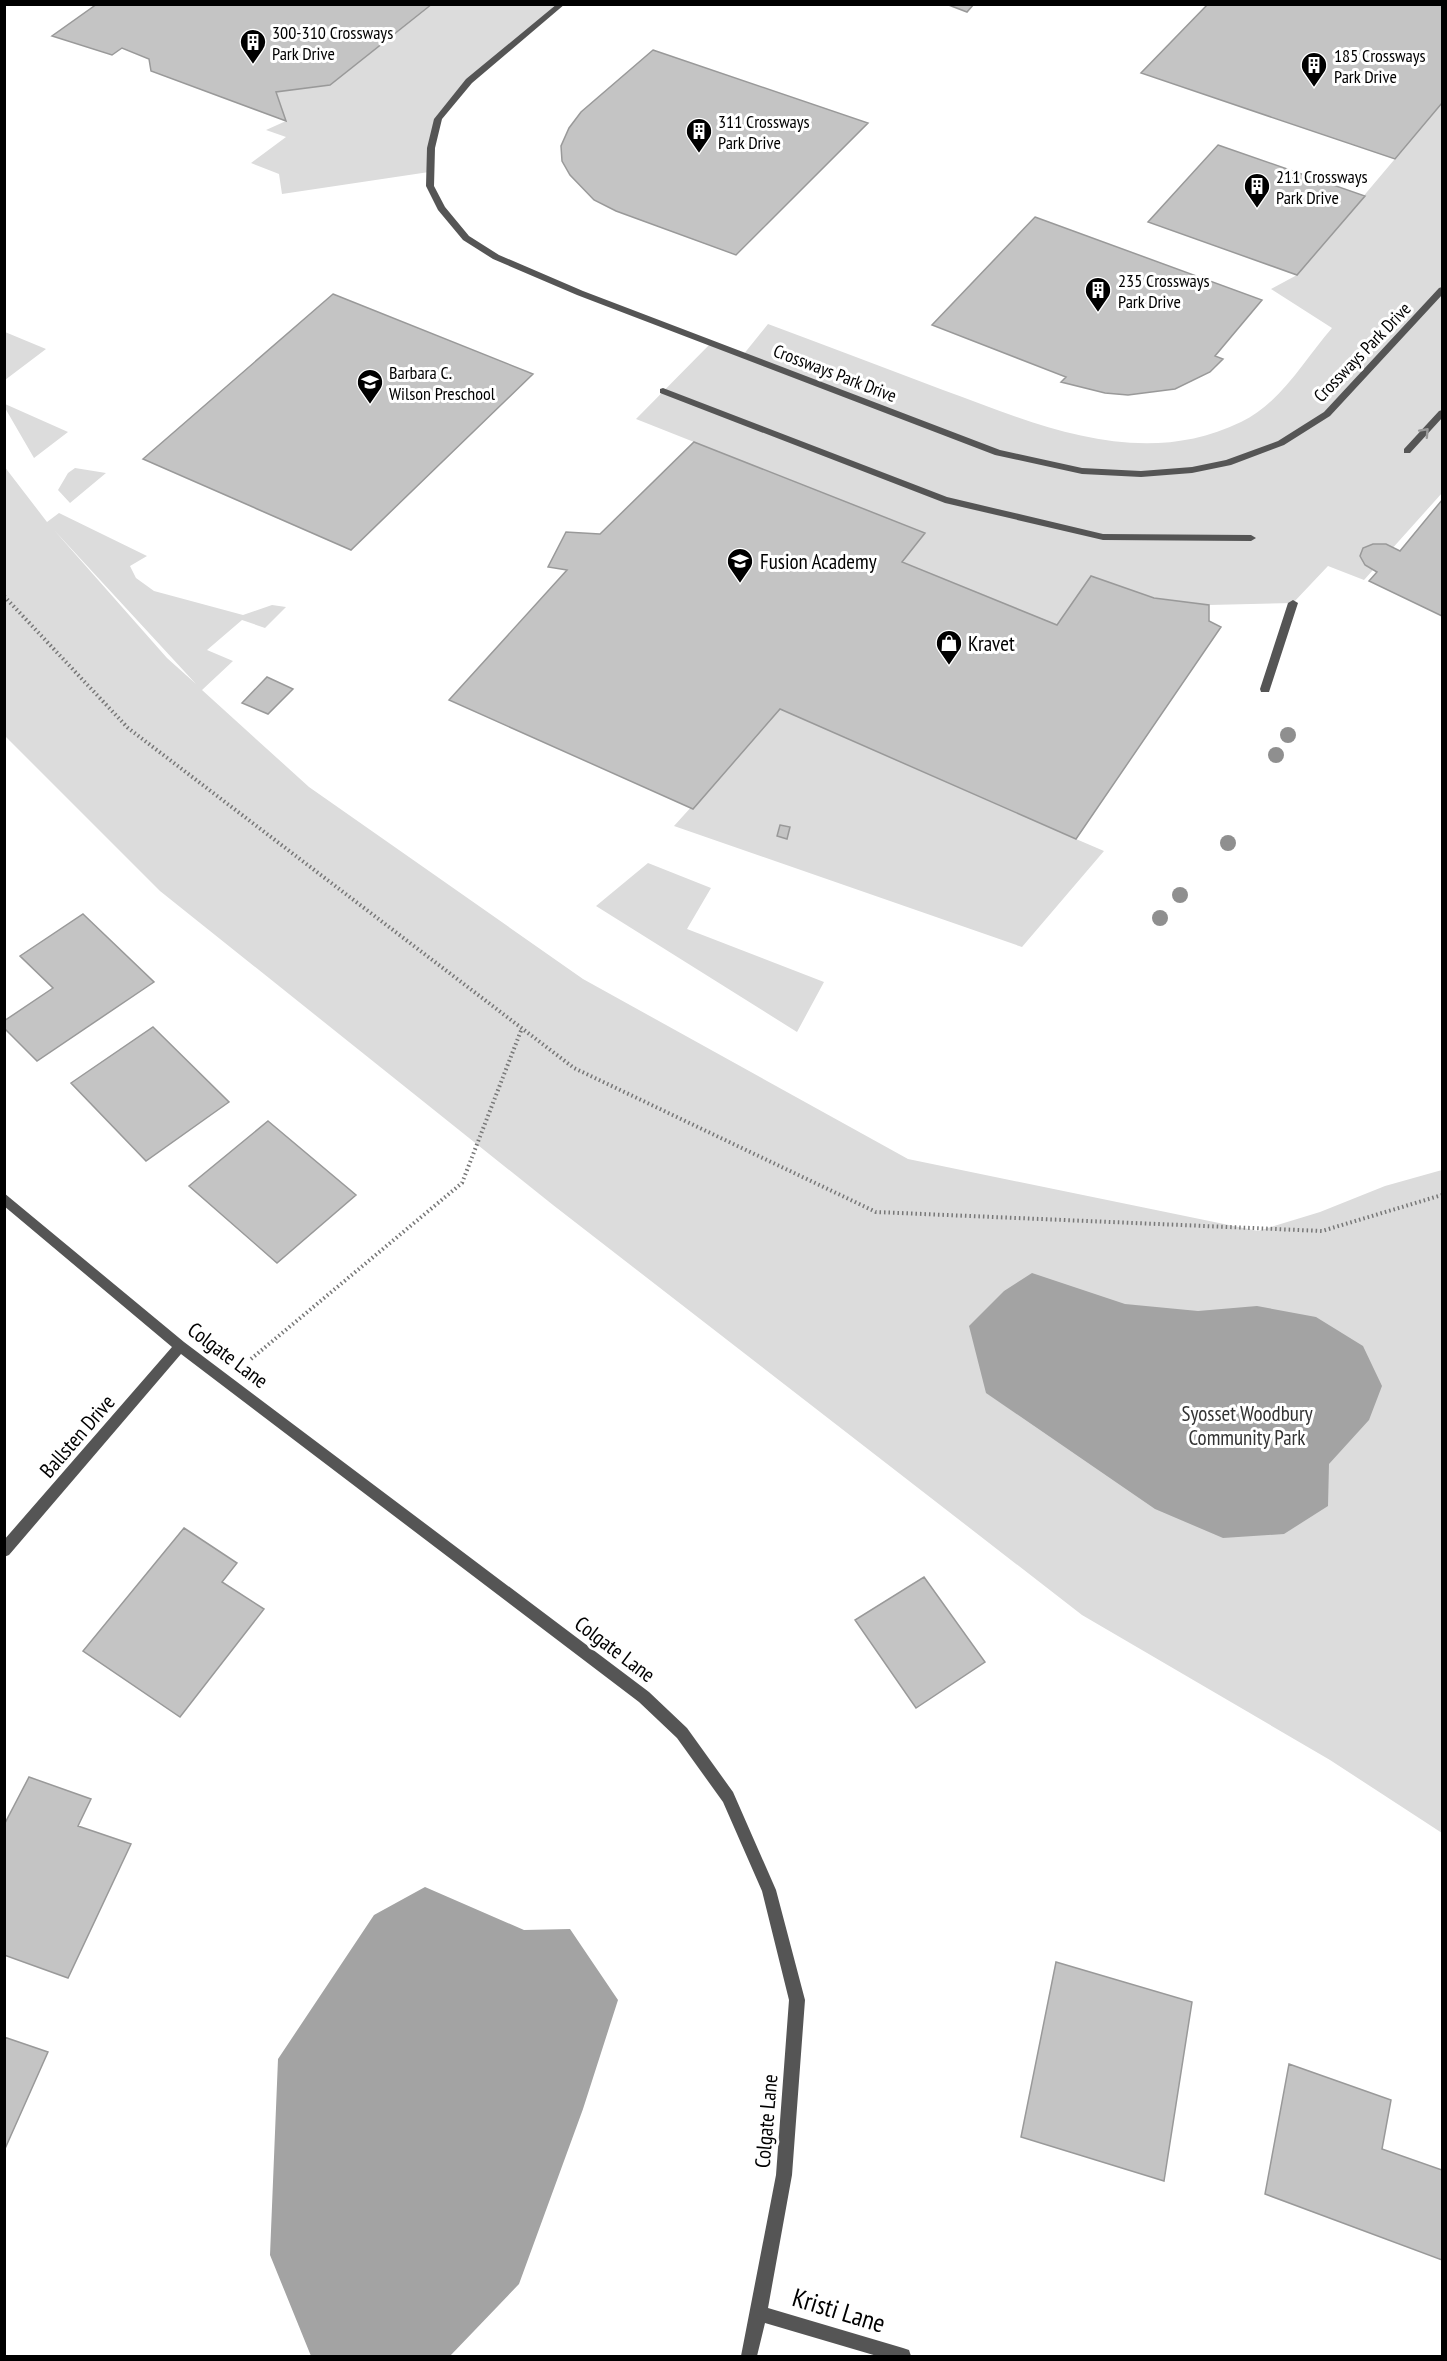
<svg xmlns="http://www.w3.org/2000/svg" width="1447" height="2361" viewBox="0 0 1447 2361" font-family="'PT Sans Narrow',sans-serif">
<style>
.green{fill:#dcdcdc;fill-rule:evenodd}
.water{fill:#a3a3a3}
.building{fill:#c4c4c4;stroke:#999;stroke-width:1.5}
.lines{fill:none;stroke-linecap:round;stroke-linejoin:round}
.path-far1{stroke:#777;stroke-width:3;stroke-dasharray:1 2;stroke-linecap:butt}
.path{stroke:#777;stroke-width:4;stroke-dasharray:1.5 3;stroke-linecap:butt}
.service{fill:#555;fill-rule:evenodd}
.minor{fill:#555;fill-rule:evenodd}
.tertiary{fill:#555;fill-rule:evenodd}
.tree{fill:#8f8f8f}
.oneway{stroke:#999}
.labels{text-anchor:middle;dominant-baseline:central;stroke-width:6;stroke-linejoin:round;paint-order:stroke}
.far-poi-label{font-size:18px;fill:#000;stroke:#fff;text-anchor:start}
.far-street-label{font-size:18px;fill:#000;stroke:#fff}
.poi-label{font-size:21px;fill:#000;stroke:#fff;text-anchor:start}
.street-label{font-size:21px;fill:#000;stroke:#fff}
.park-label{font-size:21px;fill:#333;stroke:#fff}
.near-street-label{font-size:26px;fill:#000;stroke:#fff}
</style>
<rect width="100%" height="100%" fill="#fff"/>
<path class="green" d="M432,5H558L469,81L438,119L429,172L282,194L279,174L251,163L286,137L266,130L286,121L276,92L330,85Z
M1442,103V493L1364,580L1328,566L1293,603L1209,605L1154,598L1057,625L902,562L924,533L636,419L711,343L743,355L768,324C827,346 885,368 943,390C1039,425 1140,471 1241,422C1281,403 1304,360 1332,328L1271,289L1297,275Z
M5,332L46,349L5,380Z
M4,404H5L68,432L34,458L5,408Z
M4,466L47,522L59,513L147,556L130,566L136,578L154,591L243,615L272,605L286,607L265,628L242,620L207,650L233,661L202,690L309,787L583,979L908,1159L1258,1231L1320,1212L1385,1186L1442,1170V1833L1330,1760L1082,1615L553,1205L160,891L5,736ZM54,530L196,684L167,658Z
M75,468L106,473L70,503L58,490L68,473Z
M780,709L1076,839L1104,851L1022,947L674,826Z
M648,863L711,888L687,929L824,982L797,1032L596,906Z"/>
<path class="water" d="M1032,1273L1125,1304L1198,1311L1257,1306L1316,1317L1363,1346L1382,1386L1369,1420L1329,1464L1328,1506L1284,1534L1223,1538L1155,1509L986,1393L969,1326L1004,1291Z
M425,1887L524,1930L570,1929L618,2000L583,2109L519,2284L450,2356H311L270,2255L278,2059L374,1915Z"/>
<path class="building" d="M97,4H432L330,85L276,92L286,121L151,71L149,59L122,48L112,55L52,36Z
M946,4H974L967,12Z
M1208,4H1442V103L1395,159L1141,73Z
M653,50L868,123L736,255L616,211L594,200L570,175L562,161L561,146L569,128L581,112Z
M1218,145L1365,196L1297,275L1148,222Z
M1035,217L1262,300L1215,356L1223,359L1210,372L1175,389L1128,395L1105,393L1061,382L1066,377L932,325Z
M333,294L533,374L351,550L143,459Z
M694,442L925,533L902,562L1057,625L1091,576L1154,598L1209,605V621L1221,627L1076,839L780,709L693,809L449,700L567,570L548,567L566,532L600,534Z
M1442,500V616L1369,581L1377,572L1365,565L1360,556L1363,548L1373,544H1386L1400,551Z
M267,677L293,689L268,714L242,703Z
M780,825L790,827L787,839L777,836Z
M83,914L154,982L37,1061L4,1028V1021L53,988L20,956Z
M153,1027L229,1102L146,1161L71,1083Z
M268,1121L356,1195L277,1263L189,1186Z
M184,1528L237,1563L222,1582L264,1609L180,1717L83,1651Z
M924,1577L985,1662L916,1708L855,1620Z
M29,1777L91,1799L78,1826L131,1844L68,1978L4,1955V1825Z
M1056,1962L1192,2002L1164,2181L1021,2137Z
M4,2037L48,2052L4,2151Z
M1289,2064L1391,2100L1382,2149L1442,2170V2260L1265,2194Z"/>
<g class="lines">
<path class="path-far1" d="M4,596L6,598"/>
<path class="path" d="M4,596L128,728L574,1068L876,1212L1322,1231L1442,1195
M251,1359L462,1183L522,1028"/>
<path class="service" d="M663,388L947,497L1103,534L1251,535L1256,538L1251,541L1103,540L945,503L660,393V389Z
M1442,410V418L1410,453H1404V449L1439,411Z
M1293,600L1298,603L1270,689L1269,692H1261L1260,689L1288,603Z"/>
<path class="minor" d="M4,1193L184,1342L649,1692L687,1728L733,1792L776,1890L805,2000L792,2175L768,2308L903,2348L909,2350L911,2356H877L765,2323L757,2356H741L776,2175L789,2000L762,1891L723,1802L677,1738L639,1702L181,1354L9,1555L4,1557V1540L172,1347L4,1206Z"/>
<path class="tertiary" d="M557,4H565L472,83L442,119L435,148L434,186L445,207L469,236L499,255L583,291L1000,450L1082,468L1141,471L1192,467L1226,460L1278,441L1324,412L1439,288L1442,287V295L1330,416L1284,445L1231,465L1192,473L1141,477L1082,474L995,455L577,295L493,259L463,240L438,210L426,186L427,148L434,119L466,79Z"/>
</g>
<g class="tree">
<circle cx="1288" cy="735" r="8"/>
<circle cx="1276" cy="755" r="8"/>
<circle cx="1228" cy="843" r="8"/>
<circle cx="1180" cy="895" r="8"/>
<circle cx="1160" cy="918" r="8"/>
</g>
<defs><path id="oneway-chevron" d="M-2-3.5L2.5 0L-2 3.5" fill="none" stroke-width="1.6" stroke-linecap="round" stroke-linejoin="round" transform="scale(1.5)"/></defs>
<use class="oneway" href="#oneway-chevron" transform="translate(1425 432) rotate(-47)"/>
<defs>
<g id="building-pin" transform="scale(1.35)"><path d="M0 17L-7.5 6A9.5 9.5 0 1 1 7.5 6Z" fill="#000" stroke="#fff"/><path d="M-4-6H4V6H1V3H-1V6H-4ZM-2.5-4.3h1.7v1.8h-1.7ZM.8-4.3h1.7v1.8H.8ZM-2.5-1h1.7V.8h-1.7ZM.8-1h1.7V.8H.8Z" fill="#fff"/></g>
<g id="school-pin" transform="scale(1.35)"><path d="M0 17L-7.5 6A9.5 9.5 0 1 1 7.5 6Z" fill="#000" stroke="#fff"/><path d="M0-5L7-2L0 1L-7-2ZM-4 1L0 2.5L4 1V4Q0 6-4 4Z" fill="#fff"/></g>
<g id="shop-pin" transform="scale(1.35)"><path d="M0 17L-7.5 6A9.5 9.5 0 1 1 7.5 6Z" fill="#000" stroke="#fff"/><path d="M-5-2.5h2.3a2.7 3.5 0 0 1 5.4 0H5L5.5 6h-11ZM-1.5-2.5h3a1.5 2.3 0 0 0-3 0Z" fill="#fff"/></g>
</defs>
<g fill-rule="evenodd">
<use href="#building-pin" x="253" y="42"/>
<use href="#building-pin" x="1314" y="65"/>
<use href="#building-pin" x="699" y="131"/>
<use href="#building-pin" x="1257" y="186"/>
<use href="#building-pin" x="1098" y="290"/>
<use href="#school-pin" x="370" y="382"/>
<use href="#school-pin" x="740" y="561"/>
<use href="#shop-pin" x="949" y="643"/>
</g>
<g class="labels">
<g class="far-poi-label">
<text x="272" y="32">300-310 Crossways<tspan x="272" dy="21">Park Drive</tspan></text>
<text x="1334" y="55">185 Crossways<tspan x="1334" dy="21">Park Drive</tspan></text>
<text x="718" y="121">311 Crossways<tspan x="718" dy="21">Park Drive</tspan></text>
<text x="1276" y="176">211 Crossways<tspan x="1276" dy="21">Park Drive</tspan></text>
<text x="1118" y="280">235 Crossways<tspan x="1118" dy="21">Park Drive</tspan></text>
<text x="389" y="372">Barbara C.<tspan x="389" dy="21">Wilson Preschool</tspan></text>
</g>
<g class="far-street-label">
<text transform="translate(1362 352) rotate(-46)">Crossways Park Drive</text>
<text transform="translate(835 373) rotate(21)">Crossways Park Drive</text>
</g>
<g class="poi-label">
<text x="760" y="561">Fusion Academy</text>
<text x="968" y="643">Kravet</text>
</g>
<g class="street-label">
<text transform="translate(228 1355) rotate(37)">Colgate Lane</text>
<text transform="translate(77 1436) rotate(-49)">Ballsten Drive</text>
<text transform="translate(615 1649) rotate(37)">Colgate Lane</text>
<text transform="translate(766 2121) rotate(-85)">Colgate Lane</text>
</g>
<g class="park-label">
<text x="1247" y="1413">Syosset Woodbury<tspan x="1247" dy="24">Community Park</tspan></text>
</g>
<g class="near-street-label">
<text transform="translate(839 2310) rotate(17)">Kristi Lane</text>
</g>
</g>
<rect width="1447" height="2361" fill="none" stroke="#000000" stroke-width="12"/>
</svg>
